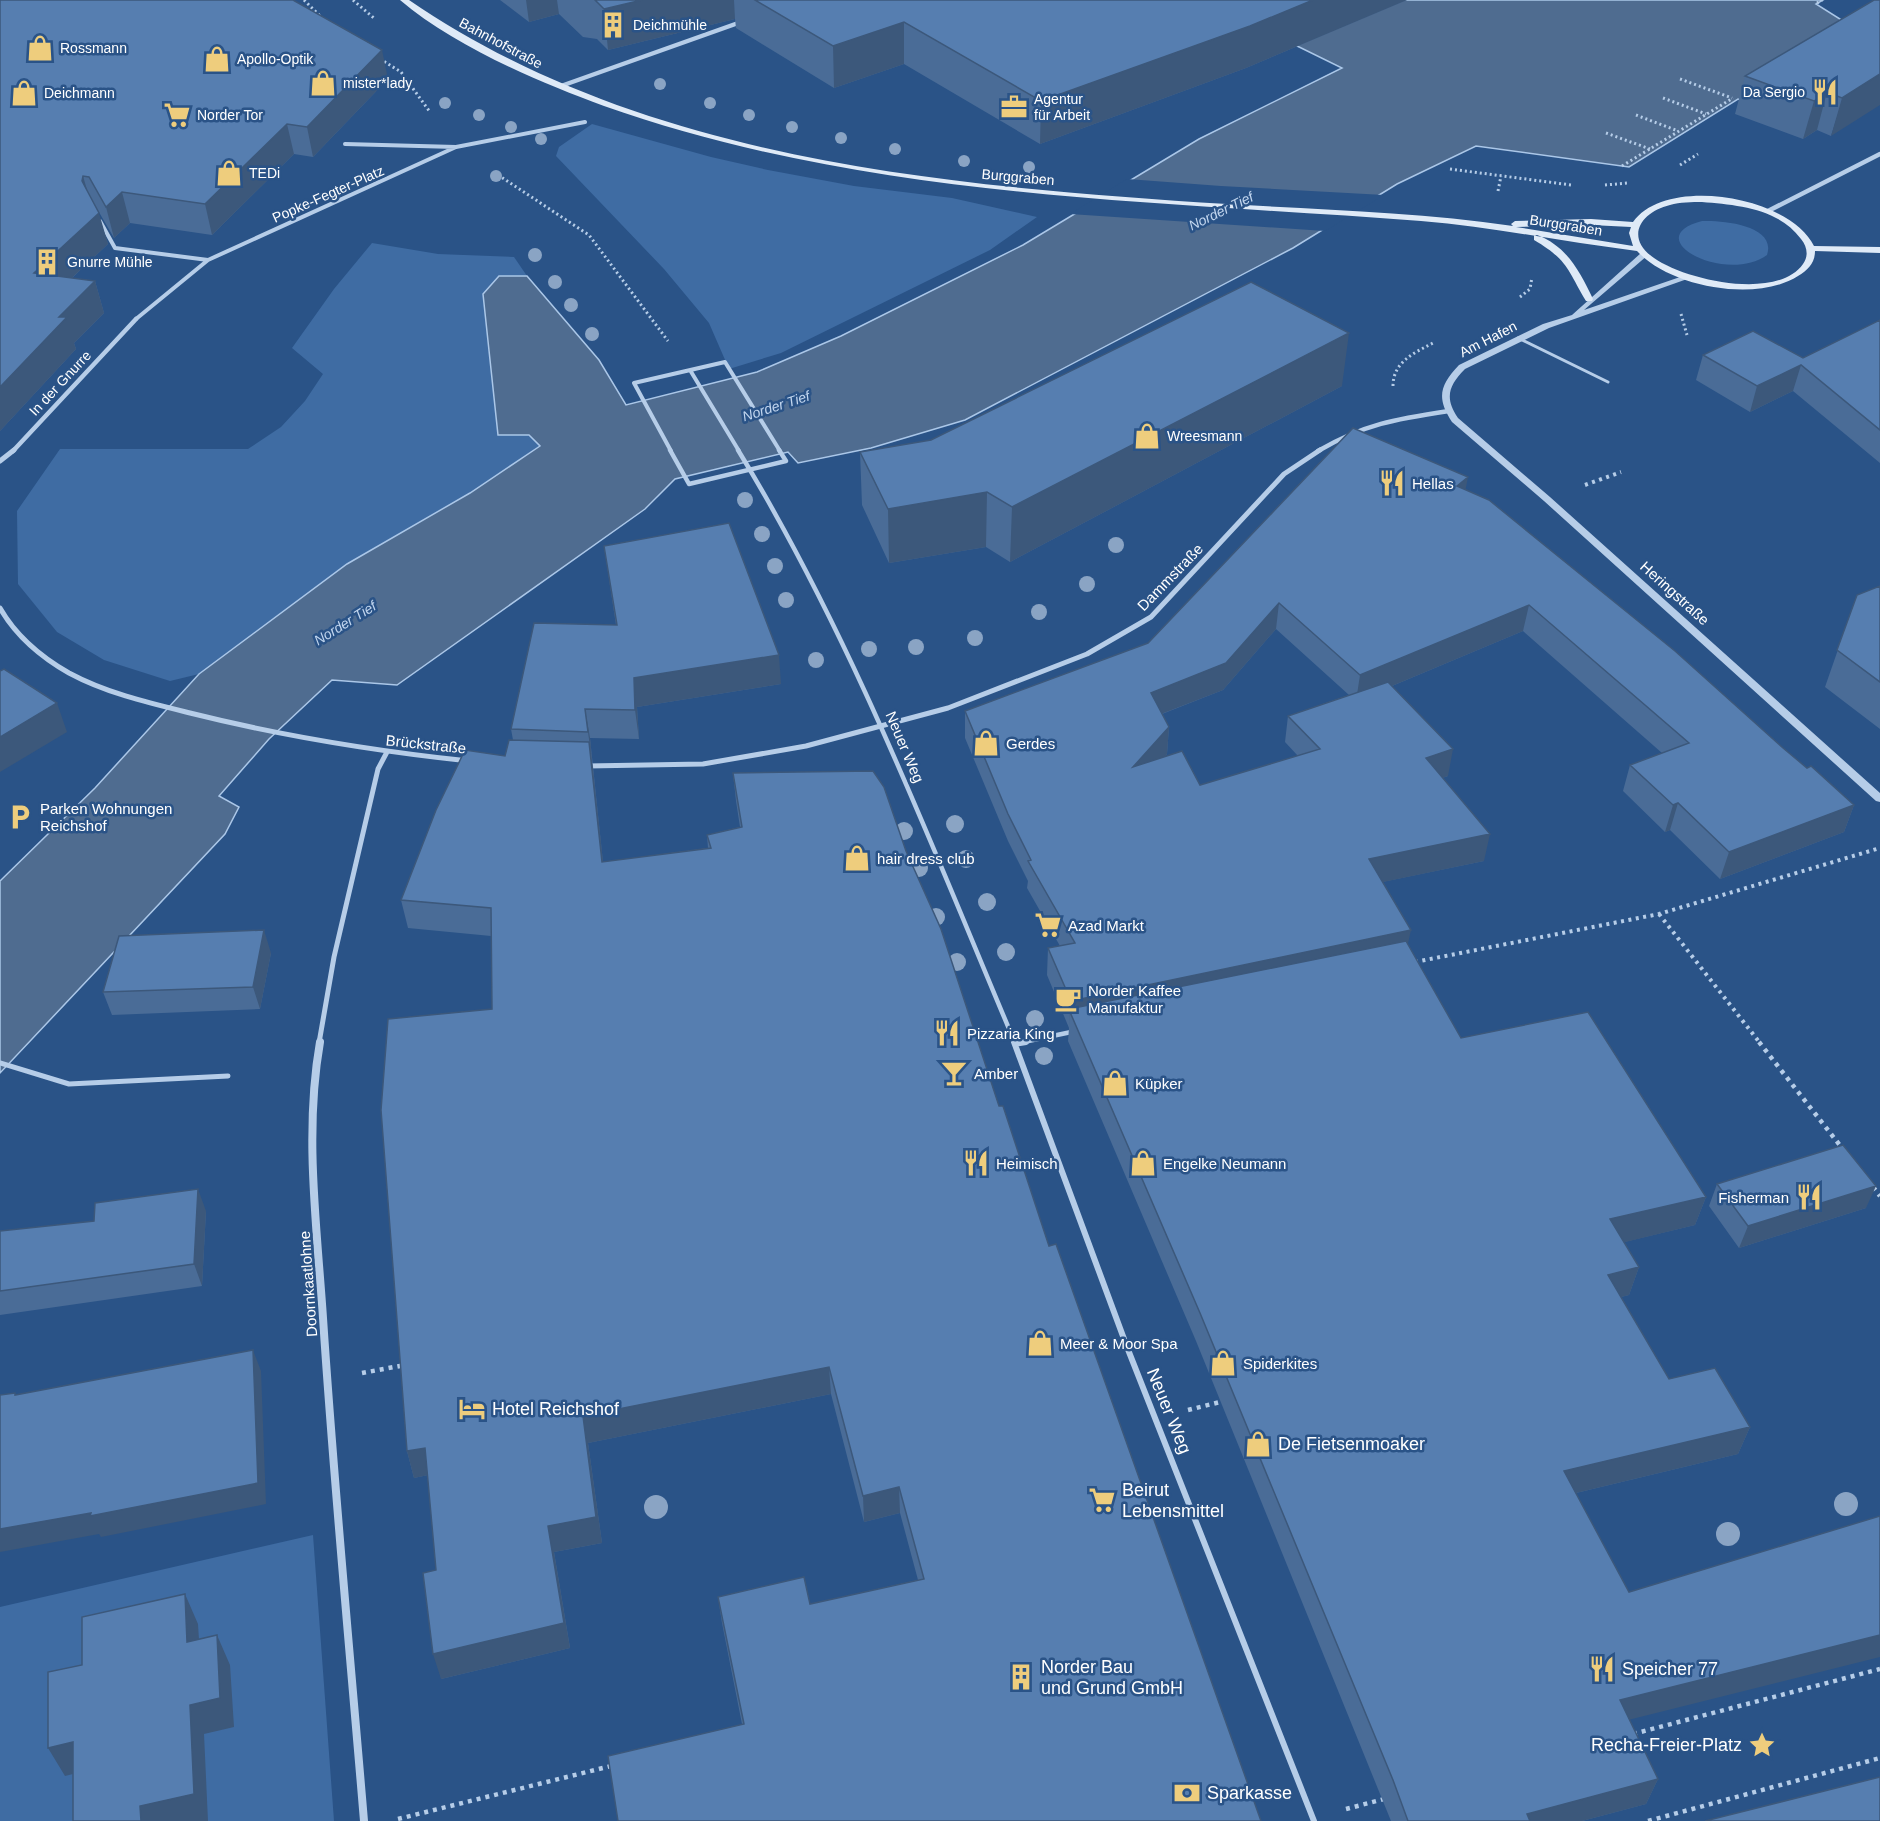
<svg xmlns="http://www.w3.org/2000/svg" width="1880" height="1821" viewBox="0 0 1880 1821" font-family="Arial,sans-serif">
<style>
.green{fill:#3f6ca3}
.water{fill:#4f6c90;stroke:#abc7e8;stroke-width:1.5}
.pier{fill:#2a5387}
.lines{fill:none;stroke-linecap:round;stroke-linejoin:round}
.path-far2{stroke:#b6cde8;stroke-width:3;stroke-dasharray:2 3;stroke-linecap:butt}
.path-far1{stroke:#b6cde8;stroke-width:4;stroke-dasharray:3 4.5;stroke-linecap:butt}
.path{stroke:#b6cde8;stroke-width:4.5;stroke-dasharray:4 5;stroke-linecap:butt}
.service-far1{stroke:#b6cde8;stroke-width:3}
.service{stroke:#b6cde8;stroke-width:5}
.pedestrian-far2{stroke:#b6cde8;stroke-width:4}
.pedestrian-far1{stroke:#b6cde8;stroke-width:4.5}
.pedestrian{stroke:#b6cde8;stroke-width:6}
.minor-far2{stroke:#b6cde8;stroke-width:4.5}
.minor-far1{stroke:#b6cde8;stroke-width:5}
.minor{stroke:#b6cde8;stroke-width:8}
.tertiary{fill:#b6cde8;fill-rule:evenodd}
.secondary{fill:#dfeaf7;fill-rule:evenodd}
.tree{fill:#8aa4c4}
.wall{fill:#4a6c97;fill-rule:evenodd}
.shaded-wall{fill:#3c587b}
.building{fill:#567eb0;stroke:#3c587b;stroke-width:1.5}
.labels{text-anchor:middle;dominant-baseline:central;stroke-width:5;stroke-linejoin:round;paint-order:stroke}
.far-poi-label{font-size:14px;fill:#fff;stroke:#2a5387;text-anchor:start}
.far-street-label{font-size:14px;fill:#fff;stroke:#2a5387}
.far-water-label{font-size:14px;font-style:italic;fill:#c2d6ef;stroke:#2a5387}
.poi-label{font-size:15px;fill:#fff;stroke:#2a5387;text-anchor:start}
.street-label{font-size:15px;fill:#fff;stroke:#2a5387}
.near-poi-label{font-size:18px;fill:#fff;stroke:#2a5387;text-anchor:start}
.near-street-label{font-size:18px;fill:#fff;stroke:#2a5387}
</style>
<rect width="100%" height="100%" fill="#2a5387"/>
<path class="green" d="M592,124L711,157L768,170L854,186L952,198L1037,217L990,250L781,353L729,369L709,323L664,269L556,156L559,147Z
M1702,221C1722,220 1777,225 1767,255C1725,285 1637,238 1702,221Z
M372,243L438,254L514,257L527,276H499L529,435L540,446L470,493L347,564L199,674L170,681L104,660L57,632L18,584L17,511L60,449H248L281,427L305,401L323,374L292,348L334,289Z
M313,1535L334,1821H0V1607Z"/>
<path class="water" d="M1401,0H1823L1816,4L1859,31L1748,102L1738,99L1629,167L1476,146L1397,184L1293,248L965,420L871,448L798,463L788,452L675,479L645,509L397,685L332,680L269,739L219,796L239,807L225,834L0,1073V881L95,788L199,674L347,564L470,493L540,446L529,435H498L483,294L499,276H527L599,360L626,405L757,372L841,336L1023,245L1199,139L1342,68L1289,42Z"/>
<path class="pier" d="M1127,179L1221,186L1384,195L1325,231L1070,214Z"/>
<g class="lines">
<path class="path-far2" d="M304,0L320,16
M353,0L375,19
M1817,3L1822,0
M380,59L401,72L430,112
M1680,79L1732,98
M1663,98L1706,114
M1636,115L1678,131
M1606,133L1650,149
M1680,165L1698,154
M1622,166L1733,98
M1450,169L1571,185
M498,175L589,235L668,341
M1605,185L1628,183
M1498,191L1501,176
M1520,297L1530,289L1532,277
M1681,314L1687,335
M1393,386C1393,362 1414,353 1433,343"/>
<path class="path-far1" d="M1585,485L1621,472
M1659,914L1760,1043
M1415,962L1659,914L1880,848"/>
<path class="path" d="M1759,1042L1842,1148
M1873,1187L1880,1196
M362,1373L405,1365
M1188,1410L1224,1401
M1633,1734L1880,1669
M1346,1809L1388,1798
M398,1819L615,1765
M1648,1821L1880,1758"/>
<path class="service-far1" d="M1518,338L1608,382"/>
<path class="service" d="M0,1063L69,1084L228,1076"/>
<path class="pedestrian-far2" d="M345,144L456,147L585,122
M100,221L115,248L208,260
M136,319L208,260L456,147
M690,370L739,451
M671,451L634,383L725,362L780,451"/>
<path class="pedestrian-far1" d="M670,450L689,484L786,461L779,450
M738,450C852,637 930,842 1015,1043
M1019,1043L1076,1031"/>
<path class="pedestrian" d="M1014,1042L1127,1347L1314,1821
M1015,1044L1026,1042"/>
<path class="minor-far2" d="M561,86L741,22
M1768,211L1880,154
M13,451L136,319
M1318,451C1364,424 1396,419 1449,411"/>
<path class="minor-far1" d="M0,461L14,450
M0,608C16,636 41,657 69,673C106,693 149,703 190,713C282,736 375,751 469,761
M587,766L703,764L806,746L948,708L1087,654L1151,617L1284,474L1320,450
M319,1043L334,957L378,769L387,752"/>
<path class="minor" d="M320,1042C304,1133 317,1227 323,1318C334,1486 350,1653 364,1821"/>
<path class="tertiary" d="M1641,253L1648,255L1584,310L1683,276L1690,278L1549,328L1465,369C1449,385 1444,398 1458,418L1550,497L1880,793V802L1876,801L1544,501L1452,422C1436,398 1440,385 1459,365L1543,324L1572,315Z"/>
<path class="secondary" d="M400,0H409C645,162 949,186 1227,204C1322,210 1419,212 1513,226L1511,224L1515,221L1591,219L1633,222C1666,175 1790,196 1814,246L1880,247V253L1815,251C1815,263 1808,270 1798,276C1756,303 1670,287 1637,251C1564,242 1494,227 1421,221C1146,200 867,199 604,106C538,82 454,46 400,0ZM1702,202C1737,205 1778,208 1801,239C1807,246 1809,256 1803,264C1777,301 1685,280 1654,258C1624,237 1641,212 1670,205C1680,202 1692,202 1702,202ZM1591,225L1631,227L1629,233L1633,246L1516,227Z
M1537,235C1567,246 1580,272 1593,299L1592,301H1586C1567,269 1568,260 1534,240V236Z"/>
</g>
<g class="tree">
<circle cx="660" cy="84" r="6"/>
<circle cx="445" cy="103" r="6"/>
<circle cx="710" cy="103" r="6"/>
<circle cx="479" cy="115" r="6"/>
<circle cx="749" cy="115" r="6"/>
<circle cx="511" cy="127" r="6"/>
<circle cx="792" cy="127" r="6"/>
<circle cx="841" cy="138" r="6"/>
<circle cx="541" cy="139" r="6"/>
<circle cx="895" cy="149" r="6"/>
<circle cx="964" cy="161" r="6"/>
<circle cx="1029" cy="167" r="6"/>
<circle cx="496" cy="176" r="6"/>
<circle cx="535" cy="255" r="7"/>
<circle cx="555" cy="282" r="7"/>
<circle cx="571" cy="305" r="7"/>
<circle cx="592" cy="334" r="7"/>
<circle cx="745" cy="500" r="8"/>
<circle cx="762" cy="534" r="8"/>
<circle cx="1116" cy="545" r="8"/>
<circle cx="775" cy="566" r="8"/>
<circle cx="1087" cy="584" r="8"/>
<circle cx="786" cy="600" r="8"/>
<circle cx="1039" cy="612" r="8"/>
<circle cx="975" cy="638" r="8"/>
<circle cx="916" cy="647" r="8"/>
<circle cx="869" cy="649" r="8"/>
<circle cx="816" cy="660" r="8"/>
<circle cx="955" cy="824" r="9"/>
<circle cx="904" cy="831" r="9"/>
<circle cx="966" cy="859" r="9"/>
<circle cx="919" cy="868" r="9"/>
<circle cx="987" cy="902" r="9"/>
<circle cx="936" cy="917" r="9"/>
<circle cx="1006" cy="952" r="9"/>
<circle cx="957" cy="962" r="9"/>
<circle cx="1035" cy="1019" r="9"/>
<circle cx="1044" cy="1056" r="9"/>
<circle cx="1846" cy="1504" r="12"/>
<circle cx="656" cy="1507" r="12"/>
<circle cx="1728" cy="1534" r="12"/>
</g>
<path class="wall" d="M0,0L388,79L313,157L294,154L212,235L130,223L114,238L96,207L108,244L72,278L95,281L104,313L74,343L76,349L0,431Z
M500,0H1407L1246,68L1040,144L904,64L834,88L736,28L735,19L608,50L597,39L583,37L559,14L529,22Z
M1874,0L1831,136L1817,130L1803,139L1735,114L1745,76Z
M1880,320V463L1793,391L1750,412L1696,380L1703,355L1803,358Z
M1342,386L1010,562L986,547L889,563L862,505L860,452Z
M1465,490L1807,768L1854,805L1844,832L1720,879L1670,830L1665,832L1623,791L1630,765L1662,753L1523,631L1392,686L1448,776L1442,778L1484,861L1382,882L1408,945L1461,1038L1706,1197L1695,1225L1624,1242L1639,1267L1629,1295L1621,1297L1669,1379L1750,1427L1738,1454L1576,1493L1629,1720L1658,1779L1646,1804L1582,1821H1391L1196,1341L1068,1041L1069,1028L1047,975L1048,948L1060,946L1027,888L1028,881L1008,841L965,738V711L1148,643ZM1276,629L1349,695L1288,716L1285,742L1298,756L1200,785L1164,757L1167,754L1169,727L1162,714L1223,690Z
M604,546L781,684L637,707L639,739L590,738L603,862L708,848L707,835L740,827L736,801L733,773L906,851L1049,1246L1261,1821L742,1724L722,1623L718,1597L810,1604L918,1580L900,1513L864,1522L831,1394L588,1443L602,1543L554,1552L570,1648L441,1679L436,1570L428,1475L414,1478L407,1451L492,1009L491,936L408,928L401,900L505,756L513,740L511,729L616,625Z
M1880,586V729L1825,687L1857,595Z
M271,953L260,1009L112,1015L103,992Z
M1717,1184L1866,1208L1739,1248L1709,1206Z
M206,1211L202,1286L0,1315V1231Z"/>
<path class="shaded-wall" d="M526,0H557L559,14L529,22Z
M642,0H734L735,19L608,50L604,9Z
M1313,0H1407L1246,68L1040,144L1041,101Z
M904,22V64L834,88L833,46Z
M382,50L388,79L313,157L307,127Z
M1880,74V105L1831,136L1842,98Z
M1827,92L1817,130L1803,139L1814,101Z
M287,124L294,154L212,235L205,204Z
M83,176L92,207L82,181Z
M122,192L130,223L114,238L106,207Z
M99,213L108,244L44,304L34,273Z
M95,281L104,313L74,343L76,349L0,431V387L59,317Z
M1349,333L1342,386L1010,562L1012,507Z
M1801,365L1793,391L1750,412L1757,386Z
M1468,477L1463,503L1457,486Z
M987,492L986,547L889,563L888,509Z
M1279,603L1276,629L1223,690L1148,719L1151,693Z
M1529,605L1523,631L1356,701L1360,675Z
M779,655L781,684L637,707L639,739L635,710L634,678Z
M57,703L67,732L0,772V737Z
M585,709L590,738L592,761L588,732Z
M1169,727L1167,754L1131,794L1133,767Z
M589,742L593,770L606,890L602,862Z
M1453,749L1448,776L1421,785L1426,758Z
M1678,803L1670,830L1665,832L1673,805Z
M1854,805L1844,832L1720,879L1729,852Z
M1490,834L1484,861L1364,886L1369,859Z
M264,930L271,953L260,1009L253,987Z
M1411,930L1405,957L1076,1011L1074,1008V1020L1070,1012L1069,1028L1071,1001Z
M1876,1186L1866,1208L1739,1248L1748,1226Z
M198,1189L206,1211L202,1286L194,1264Z
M1706,1197L1695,1225L1601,1248L1610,1219Z
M1639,1267L1629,1295L1598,1303L1608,1275Z
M253,1350L261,1371L266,1504L101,1537L99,1534L0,1552V1529Z
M829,1367L831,1394L588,1443L602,1543L554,1552L570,1648L441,1679L433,1654L583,1416Z
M1750,1427L1738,1454L1555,1498L1564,1471Z
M425,1448L433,1474L414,1478L407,1451Z
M899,1487L900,1513L864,1522L863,1496Z
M185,1594L198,1624L201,1672L187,1642Z
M217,1635L230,1665L234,1727L204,1734L208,1821H141L140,1806L190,1705Z
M1880,1635V1657L1608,1725L1620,1700Z
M73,1742L89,1770L65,1776L48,1748Z
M1658,1779L1646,1804L1582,1821H1524L1527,1814Z"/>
<path class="building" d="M0,0H293L382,50L307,127L287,124L205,204L122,192L106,207L89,177L83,176L82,181L99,213L34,273L95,281L59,317H67L0,387Z
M595,0H642L604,9Z
M755,0H1313L1250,26L1041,101L904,22L833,46Z
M1874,0H1880V74L1842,98L1827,92L1814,101L1745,76Z
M1251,282L1349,333L1012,507L987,492L888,509L860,452L931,440Z
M1880,320V430L1801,365L1757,386L1703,355L1753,331L1803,358Z
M1353,428L1468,477L1457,486L1489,500L1675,651L1783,748L1807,768L1811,766L1854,805L1729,852L1678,803L1673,805L1630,765L1689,743L1529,605L1360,675L1279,603L1226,663L1151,693L1169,727L1133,767L1182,751L1200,785L1320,749L1288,716L1388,682L1453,749L1426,758L1490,834L1369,859L1411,930L1071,1001L1048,948L1075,943L1028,861L1031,860L1008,814L965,711L1148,643Z
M729,523L779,655L634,678L635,710L585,709L588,732L511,729L534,623L617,625L604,546Z
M1880,586V682L1837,650L1857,595Z
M4,669L57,703L0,737V671Z
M509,740L589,742L602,862L711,848L707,835L742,827L733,773L873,771L884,787L906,851L941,929L999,1106H1003L1049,1246L1056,1244L1261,1821H618L608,1756L744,1724L718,1597L804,1577L810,1604L924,1579L899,1487L863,1496L829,1367L583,1416L596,1517L548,1526L564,1623L433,1654L423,1573L436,1570L425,1448L407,1451L381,1110L388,1019L492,1009L491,908L401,900L436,810L465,750L505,756Z
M264,930L253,987L103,992L119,936Z
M1406,941L1461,1038L1588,1012L1706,1197L1610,1219L1639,1267L1608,1275L1669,1379L1715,1368L1750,1427L1564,1471L1629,1592L1880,1516V1635L1620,1700L1658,1779L1527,1814L1530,1821H1408L1393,1780L1200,1313L1070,1012L1076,1011L1074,1008Z
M1843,1145L1876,1186L1748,1226L1717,1184Z
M198,1189L194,1264L0,1291V1231L94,1221L95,1203Z
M253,1350L258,1483L90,1516L91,1513L0,1529V1395L15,1393V1395Z
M185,1594L187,1642L217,1635L220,1698L190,1705L194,1794L140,1806L141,1821H73V1742L48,1748V1672L82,1665V1617Z
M1880,1777V1821H1705Z"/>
<defs>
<g id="building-bare" transform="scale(2.07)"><path d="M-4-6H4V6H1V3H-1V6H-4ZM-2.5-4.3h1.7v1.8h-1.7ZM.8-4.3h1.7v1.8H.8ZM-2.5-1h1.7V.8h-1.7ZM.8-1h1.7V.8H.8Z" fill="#eecd7d" stroke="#2a5387" stroke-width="2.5" paint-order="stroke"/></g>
<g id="shop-bare" transform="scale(2.07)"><path d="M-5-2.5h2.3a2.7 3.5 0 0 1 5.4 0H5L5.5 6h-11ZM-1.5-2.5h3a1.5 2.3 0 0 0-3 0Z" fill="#eecd7d" stroke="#2a5387" stroke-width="2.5" paint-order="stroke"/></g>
<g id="restaurant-bare" transform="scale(2.07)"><path d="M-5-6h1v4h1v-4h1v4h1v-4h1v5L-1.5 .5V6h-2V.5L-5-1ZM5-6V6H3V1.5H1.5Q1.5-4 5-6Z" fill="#eecd7d" stroke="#2a5387" stroke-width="2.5" paint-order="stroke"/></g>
<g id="office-bare" transform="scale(2.07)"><path d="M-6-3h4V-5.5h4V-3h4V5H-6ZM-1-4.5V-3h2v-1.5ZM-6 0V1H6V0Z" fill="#eecd7d" stroke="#2a5387" stroke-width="2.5" paint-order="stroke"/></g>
<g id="supermarket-bare" transform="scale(2.07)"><path d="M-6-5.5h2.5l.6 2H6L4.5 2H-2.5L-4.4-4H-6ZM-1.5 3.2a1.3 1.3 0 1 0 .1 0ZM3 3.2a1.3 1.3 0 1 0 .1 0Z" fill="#eecd7d" stroke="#2a5387" stroke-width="2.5" paint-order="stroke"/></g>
<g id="parking-bare" transform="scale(2.07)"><path d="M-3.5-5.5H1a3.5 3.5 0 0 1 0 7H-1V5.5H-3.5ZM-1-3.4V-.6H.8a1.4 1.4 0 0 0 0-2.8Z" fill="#eecd7d" stroke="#2a5387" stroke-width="2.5" paint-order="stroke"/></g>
<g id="cafe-bare" transform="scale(2.07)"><path d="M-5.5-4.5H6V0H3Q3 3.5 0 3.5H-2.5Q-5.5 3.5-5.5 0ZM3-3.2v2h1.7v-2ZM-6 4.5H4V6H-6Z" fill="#eecd7d" stroke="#2a5387" stroke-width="2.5" paint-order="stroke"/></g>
<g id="bar-bare" transform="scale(2.07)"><path d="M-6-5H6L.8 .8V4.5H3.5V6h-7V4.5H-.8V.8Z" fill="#eecd7d" stroke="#2a5387" stroke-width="2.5" paint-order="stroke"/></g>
<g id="hotel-bare" transform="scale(2.07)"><path d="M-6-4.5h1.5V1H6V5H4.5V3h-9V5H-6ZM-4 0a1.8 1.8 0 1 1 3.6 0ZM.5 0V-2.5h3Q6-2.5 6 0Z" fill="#eecd7d" stroke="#2a5387" stroke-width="2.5" paint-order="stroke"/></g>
<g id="sight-bare" transform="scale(2.07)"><path d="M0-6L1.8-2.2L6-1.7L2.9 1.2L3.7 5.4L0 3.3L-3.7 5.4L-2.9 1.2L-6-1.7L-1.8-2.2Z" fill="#eecd7d" stroke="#2a5387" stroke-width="2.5" paint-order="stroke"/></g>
<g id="bank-bare" transform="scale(2.07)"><path d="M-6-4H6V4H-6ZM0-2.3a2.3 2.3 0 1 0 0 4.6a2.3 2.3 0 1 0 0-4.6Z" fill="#eecd7d" stroke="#2a5387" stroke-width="2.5" paint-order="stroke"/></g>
</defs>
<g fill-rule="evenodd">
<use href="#building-bare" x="613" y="25"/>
<use href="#shop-bare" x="40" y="48"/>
<use href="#shop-bare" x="217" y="59"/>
<use href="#shop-bare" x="323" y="83"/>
<use href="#restaurant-bare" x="1825" y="92"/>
<use href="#shop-bare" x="24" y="93"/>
<use href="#office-bare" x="1014" y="107"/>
<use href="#supermarket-bare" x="177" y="115"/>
<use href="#shop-bare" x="229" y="173"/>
<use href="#building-bare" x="47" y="262"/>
<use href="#shop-bare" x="1147" y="436"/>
<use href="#restaurant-bare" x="1392" y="483"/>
<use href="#shop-bare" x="986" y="743"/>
<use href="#parking-bare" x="20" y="817"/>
<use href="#shop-bare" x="857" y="858"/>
<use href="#supermarket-bare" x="1048" y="925"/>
<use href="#cafe-bare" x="1068" y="999"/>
<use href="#restaurant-bare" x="947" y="1033"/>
<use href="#bar-bare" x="954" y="1073"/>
<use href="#shop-bare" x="1115" y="1083"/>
<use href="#restaurant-bare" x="976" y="1163"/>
<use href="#shop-bare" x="1143" y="1163"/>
<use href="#restaurant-bare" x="1809" y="1197"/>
<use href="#shop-bare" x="1040" y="1343"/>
<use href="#shop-bare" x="1223" y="1363"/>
<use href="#hotel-bare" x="472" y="1409"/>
<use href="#shop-bare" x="1258" y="1444"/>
<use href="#supermarket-bare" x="1102" y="1500"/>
<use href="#restaurant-bare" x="1602" y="1669"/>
<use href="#building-bare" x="1021" y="1677"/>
<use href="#sight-bare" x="1762" y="1745"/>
<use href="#bank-bare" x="1187" y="1793"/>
</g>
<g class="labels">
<g class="far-poi-label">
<text x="633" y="25">Deichmühle</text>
<text x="60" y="48">Rossmann</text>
<text x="237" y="59">Apollo-Optik</text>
<text x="343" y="83">mister*lady</text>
<text x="1805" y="92" text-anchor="end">Da Sergio</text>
<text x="44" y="93">Deichmann</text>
<text x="1034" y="99">Agentur<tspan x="1034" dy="16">für Arbeit</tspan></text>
<text x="197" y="115">Norder Tor</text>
<text x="249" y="173">TEDi</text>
<text x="67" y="262">Gnurre Mühle</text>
<text x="1167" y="436">Wreesmann</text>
</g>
<g class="far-street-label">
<text transform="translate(501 43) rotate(28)">Bahnhofstraße</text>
<text transform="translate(1018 177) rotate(5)">Burggraben</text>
<text transform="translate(328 194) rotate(-24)">Popke-Fegter-Platz</text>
<text transform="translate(1566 225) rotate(9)">Burggraben</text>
<text transform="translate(1488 339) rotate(-27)">Am Hafen</text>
<text transform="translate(60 383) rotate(-47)">In der Gnurre</text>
</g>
<g class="far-water-label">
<text transform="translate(1221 211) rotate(-26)">Norder Tief</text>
<text transform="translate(776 406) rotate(-18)">Norder Tief</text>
<text transform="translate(345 623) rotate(-32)">Norder Tief</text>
</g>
<g class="poi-label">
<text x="1412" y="483">Hellas</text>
<text x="1006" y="743">Gerdes</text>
<text x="40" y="808">Parken Wohnungen<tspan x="40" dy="17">Reichshof</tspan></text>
<text x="877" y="858">hair dress club</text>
<text x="1068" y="925">Azad Markt</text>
<text x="1088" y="990">Norder Kaffee<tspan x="1088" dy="17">Manufaktur</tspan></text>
<text x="967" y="1033">Pizzaria King</text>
<text x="974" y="1073">Amber</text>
<text x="1135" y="1083">Küpker</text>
<text x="996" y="1163">Heimisch</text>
<text x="1163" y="1163">Engelke Neumann</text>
<text x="1789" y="1197" text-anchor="end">Fisherman</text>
<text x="1060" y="1343">Meer &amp; Moor Spa</text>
<text x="1243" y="1363">Spiderkites</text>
</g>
<g class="street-label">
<text transform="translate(1170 577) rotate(-46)">Dammstraße</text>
<text transform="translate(1675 593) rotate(42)">Heringstraße</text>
<text transform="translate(426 744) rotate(6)">Brückstraße</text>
<text transform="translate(905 747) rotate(67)">Neuer Weg</text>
<text transform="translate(308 1284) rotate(-94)">Doornkaatlohne</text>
</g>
<g class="near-poi-label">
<text x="492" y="1409">Hotel Reichshof</text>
<text x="1278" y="1444">De Fietsenmoaker</text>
<text x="1122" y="1490">Beirut<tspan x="1122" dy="21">Lebensmittel</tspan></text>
<text x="1041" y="1667">Norder Bau<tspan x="1041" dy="21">und Grund GmbH</tspan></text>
<text x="1622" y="1669">Speicher 77</text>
<text x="1742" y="1745" text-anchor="end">Recha-Freier-Platz</text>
<text x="1207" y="1793">Sparkasse</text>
</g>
<g class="near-street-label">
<text transform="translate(1169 1411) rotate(68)">Neuer Weg</text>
</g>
</g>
</svg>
